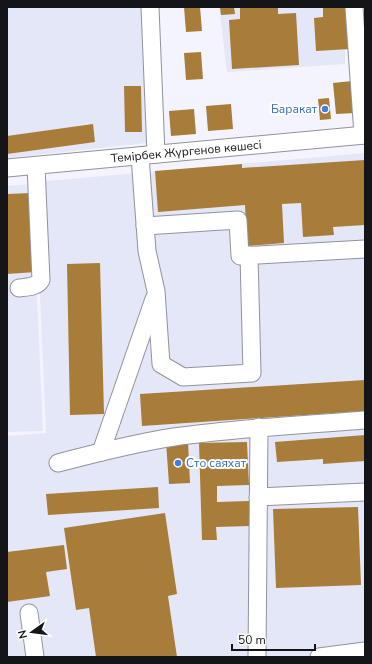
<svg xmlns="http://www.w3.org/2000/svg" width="372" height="664" viewBox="0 0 372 664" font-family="'Nunito Sans',sans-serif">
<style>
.built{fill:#e4e7f8}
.building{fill:#a87c39}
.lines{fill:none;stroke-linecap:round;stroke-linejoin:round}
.minor-casing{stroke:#91939c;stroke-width:19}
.minor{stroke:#fff;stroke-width:17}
.shop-dot{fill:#3f7fe0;stroke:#fff;stroke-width:1.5}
.labels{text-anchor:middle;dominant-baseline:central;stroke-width:4;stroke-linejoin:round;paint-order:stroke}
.shop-label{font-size:12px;fill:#366cbe;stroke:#fff;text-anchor:end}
.street-label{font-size:12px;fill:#141518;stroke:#fff}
</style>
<rect width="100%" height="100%" fill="#f3f4ff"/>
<path class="built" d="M7,7H141L147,143L7,158Z
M219,7H348L350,49L345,50V64L227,72Z
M365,153V657H7V436L46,433L35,182Z
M32,184L43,431L7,432V186Z"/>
<path class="building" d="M184,7H200L202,31L186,32Z
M220,7H234L235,14L221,15Z
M240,7H278V14L296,13L299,65L232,69L229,20L240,19Z
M323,7H348L350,49L316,51L314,18L323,17Z
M201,52L203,79L186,80L184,53Z
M352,81L355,113L336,114L333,83Z
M124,86H141L142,132H125Z
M329,98L331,119L320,120L318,99Z
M231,104L233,129L208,131L206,106Z
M194,109L196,134L171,136L169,111Z
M93,124L95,142L7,154V136Z
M365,160V225L333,227L334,235L303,237L301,203L282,204L284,243L247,246L245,205L158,212L155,171L242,164V168Z
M31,193L36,272L7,274V194Z
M100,263L104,414L70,415L67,264Z
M365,380V411L142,426L140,394Z
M365,435V461L323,464V459L277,462L275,442Z
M188,441L190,483L169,484L166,442Z
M247,442L249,485L217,486V502L249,501L250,526L216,527L217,540H202L199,443Z
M158,487L159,508L48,515L46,494Z
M358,507L361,585L276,588L273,509Z
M165,513L177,594L168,596L177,657H96L89,608L76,610L64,528Z
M64,545L67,569L46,572L50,596L7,602V552Z"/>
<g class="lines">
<g class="minor-casing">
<g id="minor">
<path d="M150,7L156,154"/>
<path d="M354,7L363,135"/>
<path d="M140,156L147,251L156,291L161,364L183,377L252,373L249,255"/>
<path id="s1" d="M7,168L365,135"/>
<path d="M145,226L238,220L240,256L365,249"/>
<path d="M19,288C27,287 37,287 41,280L36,166"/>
<path d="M101,452L154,299"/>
<path d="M58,463C96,453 135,443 174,437C237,428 301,425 365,420"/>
<path d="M258,497L365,492"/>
<path d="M29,613L35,657"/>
<path d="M257,657L259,427"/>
<path d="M319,657L365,651"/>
</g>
</g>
<use href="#minor" class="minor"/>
</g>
<g class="shop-dot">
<circle cx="325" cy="109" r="4"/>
<circle cx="178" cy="463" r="4"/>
</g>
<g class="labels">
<g class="shop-label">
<text x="317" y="109">Баракат</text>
<text x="186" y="463" text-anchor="start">Сто саяхат</text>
</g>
<g class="street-label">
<text stroke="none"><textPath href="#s1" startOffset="180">Темірбек Жүргенов көшесі</textPath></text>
</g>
</g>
<rect width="372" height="664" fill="none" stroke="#141518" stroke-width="16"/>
<g transform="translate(32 632) rotate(256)" stroke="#ffffff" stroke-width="3" paint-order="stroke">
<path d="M0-3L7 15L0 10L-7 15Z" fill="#141518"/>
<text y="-6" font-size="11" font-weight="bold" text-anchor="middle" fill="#141518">N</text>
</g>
<path d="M232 644v6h83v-6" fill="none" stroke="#141518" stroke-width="2"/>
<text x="238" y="644" font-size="12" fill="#141518" stroke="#ffffff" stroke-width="3" paint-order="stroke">50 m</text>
</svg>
